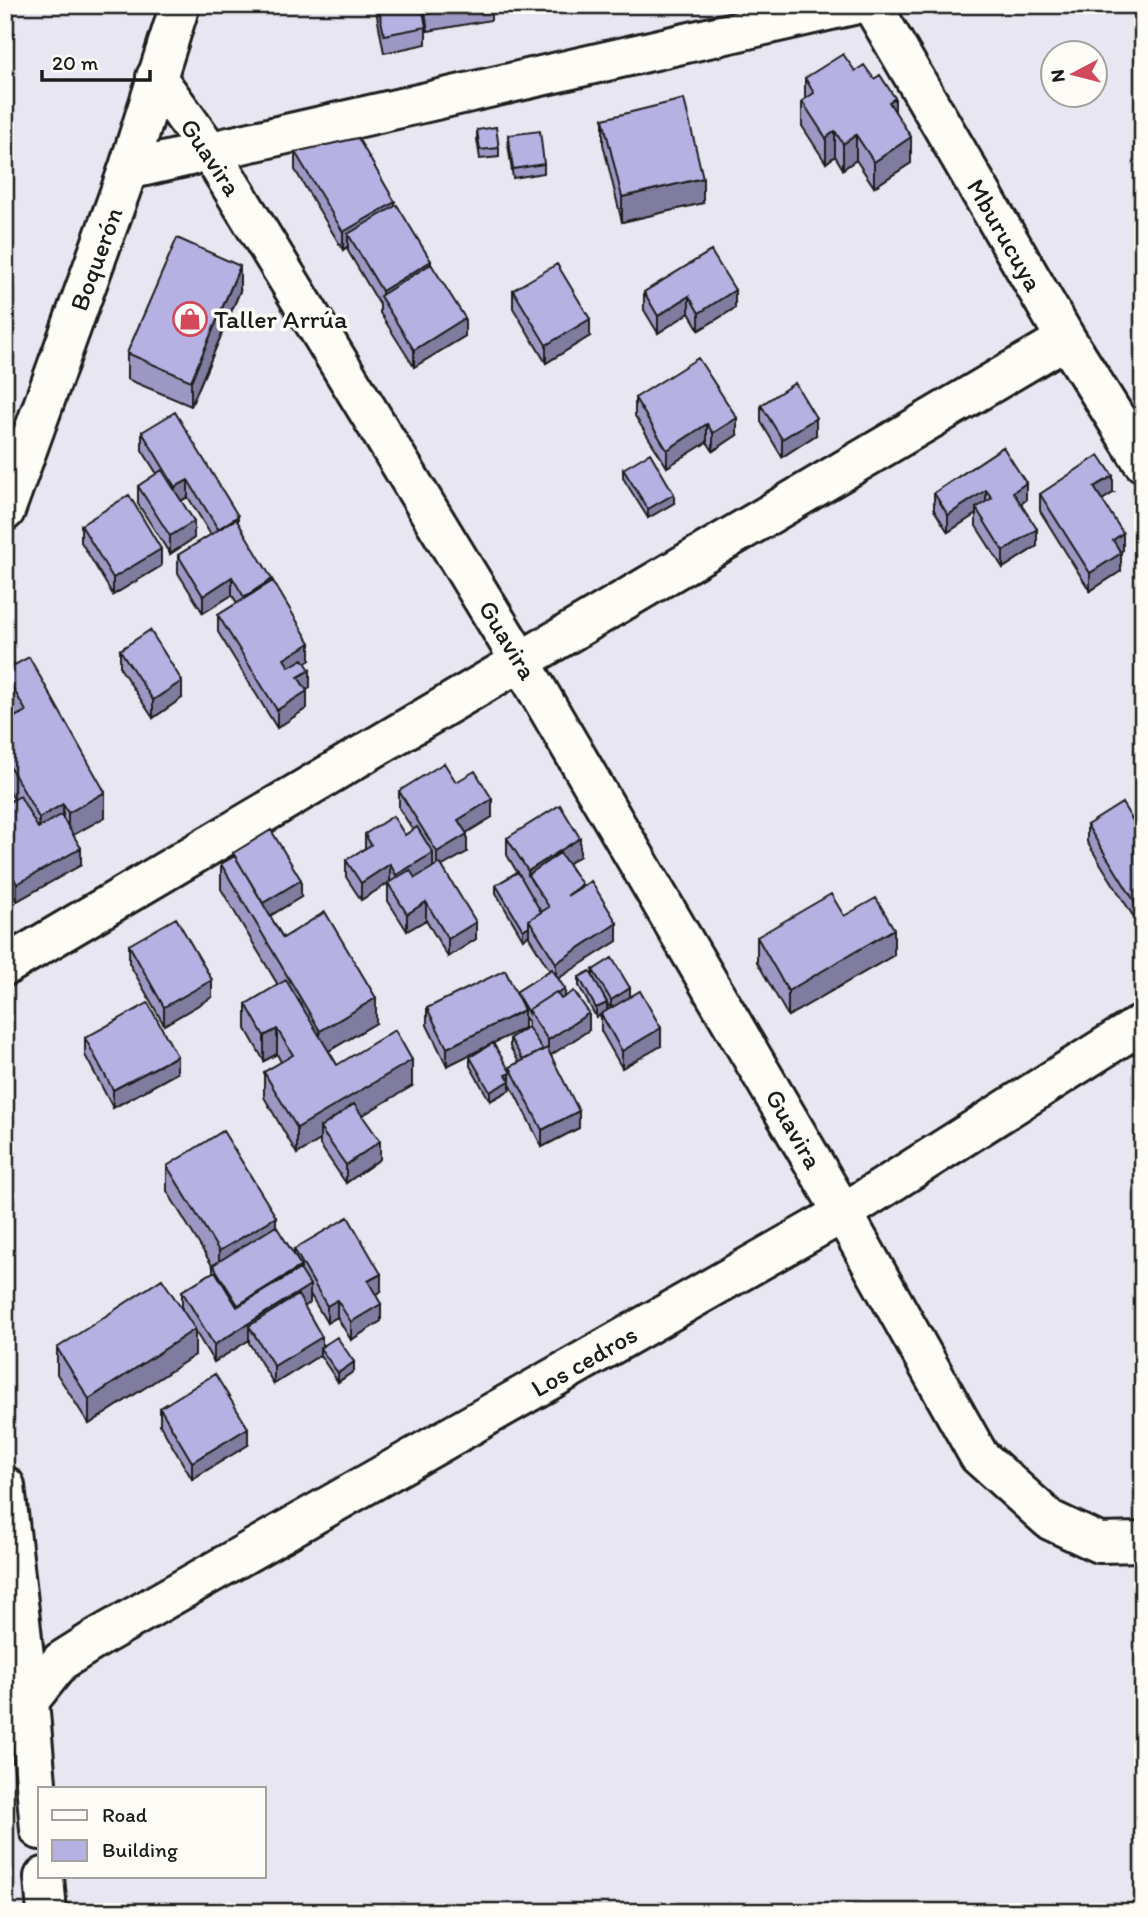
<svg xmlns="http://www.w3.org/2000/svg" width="1148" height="1917" viewBox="0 0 1148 1917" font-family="Itim,sans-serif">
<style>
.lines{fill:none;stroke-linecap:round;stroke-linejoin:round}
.street-casing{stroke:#1c1c1c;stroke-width:44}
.secondary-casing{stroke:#1c1c1c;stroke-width:44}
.street{stroke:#fdfcf7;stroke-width:38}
.secondary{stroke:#fdfcf7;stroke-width:38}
.wall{fill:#9d98c3;stroke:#1c1c1c;stroke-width:2;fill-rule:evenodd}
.shaded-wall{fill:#7f7c9f;stroke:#1c1c1c;stroke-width:2}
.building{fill:#b6b1e3;stroke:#1c1c1c;stroke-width:2}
.labels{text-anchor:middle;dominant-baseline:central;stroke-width:7;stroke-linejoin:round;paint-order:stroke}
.street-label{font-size:26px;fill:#1c1c1c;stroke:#fdfcf7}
.poi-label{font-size:26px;fill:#1c1c1c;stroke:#fdfcf7;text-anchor:start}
</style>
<rect width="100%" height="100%" fill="#e8e6f1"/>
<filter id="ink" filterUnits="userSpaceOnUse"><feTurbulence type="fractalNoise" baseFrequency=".0143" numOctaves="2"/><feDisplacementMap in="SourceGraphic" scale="14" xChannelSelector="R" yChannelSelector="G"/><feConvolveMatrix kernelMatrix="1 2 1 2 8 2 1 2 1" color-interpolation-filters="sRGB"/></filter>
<g filter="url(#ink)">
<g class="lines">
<g class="street-casing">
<path id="street" d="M872,5L1066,339L1143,462
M156,77L211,153L521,662L843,1213L979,1456L1050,1520L1099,1543L1143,1542
M128,170L853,5
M5,966L1066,339
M29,1701L61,1661L99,1637L843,1213L1143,1023"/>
</g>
<g class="secondary-casing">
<path id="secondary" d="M5,511L128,170L180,5
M5,1486L29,1701L40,1830
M44,1877L47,1912"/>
</g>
<use href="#street" class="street"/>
<use href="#secondary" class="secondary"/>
</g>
<path class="wall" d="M375,5H422L426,27V44L384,53Z
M424,5H491V20L428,31Z
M855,71L895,112L911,163L874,187L856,160L843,169L835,156L826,163L802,126V101L805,100V78Z
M603,119L703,203L622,222L603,144Z
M477,130L499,148V157L480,159L477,139Z
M508,135L544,164V173L513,178L508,144Z
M295,152L395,206L431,264L465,336L414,367L380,313V305L348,251V246L343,250L295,170Z
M711,251L735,308L699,330L689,313L658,333L644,310V292Z
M513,290L590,336L546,363L513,308Z
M240,291L191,406L127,379V353Z
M635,398L737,435L713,451L707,442L667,467L635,416Z
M761,405L816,435L782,457L761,422Z
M142,432L238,523L272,581L310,660L305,663L310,688L306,690L307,708L277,728L218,632V615L237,603L232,595L203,613L178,573V555L211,535L188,497L181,501L194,538L170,554L138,504V486L157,474L142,450Z
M1003,447L1026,500L1021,504L1037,546L1003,568L976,526V514L948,532L934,510V493Z
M623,469L674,503L648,518L623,478Z
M1113,493L1102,500L1123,550L1120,552L1121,571L1090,591L1040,511V494Z
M81,525L161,566L113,595L81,542Z
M120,650L182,698L153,718L120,668Z
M5,670L105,817L73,835L81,865L17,901L5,880V804L14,799L5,783V722L15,717L5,699Z
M456,782L492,817L466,833L467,852L442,866L476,939L448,957L426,920L407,931L388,901V883L390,882L361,900L346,877V860L365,848V834L405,835L413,830L399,808V791Z
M1087,825L1143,837V914L1135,919L1087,842Z
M507,838L580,856L568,863L617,941L558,978L565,997L589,1030L551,1055L579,1128L542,1147L510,1084V1082V1090L490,1101L470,1066V1057L510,1071V1067L519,1062L510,1047V1038L528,1027V1021L524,1016V1028L447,1066L427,1025V1008L516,992L550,971L529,937V935L523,939L496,893V885L517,872L507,855Z
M233,853L301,897L270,916L283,938L376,1023L329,1051L337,1065L412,1086L362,1115L380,1159L346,1183L320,1145V1140L297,1154L264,1097V1072L281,1062L277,1054L264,1061L246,1029V1004L278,985L221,889V864L233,857Z
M844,916L894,955L788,1016L757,962V937Z
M129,945L212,997L164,1025L129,963Z
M593,970L630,997L661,1046L622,1068L601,1031V1015L596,1017L579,986V977L593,978ZM603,995L610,1008L607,1010Z
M85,1038L177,1073L113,1108L85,1055Z
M167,1166L276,1227L294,1255V1249L381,1291L376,1294L381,1321L351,1340L337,1317L327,1323L310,1294V1303L304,1306L322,1347L354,1371L338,1382L320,1355L274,1384L249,1343V1340L214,1362L195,1331V1355L89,1424L57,1374V1348L182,1309V1291L213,1272V1267L167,1191Z
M160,1408L248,1445L192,1479L160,1425Z"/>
<path class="shaded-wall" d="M895,98V124L889,102Z
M835,131V156L826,163V138Z
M856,135V160L843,169V144Z
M911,137V163L874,187V162Z
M703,178V203L622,222V197Z
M395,202V220L348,234V246L343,250V232Z
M431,261V279L382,299V291Z
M240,266V291L191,406V381Z
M735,290V308L699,330V313Z
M689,296V313L658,333V316Z
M465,318V336L414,367V350Z
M590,319V336L546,363V345Z
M737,418V435L713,451V433Z
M816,418V435L782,457V439Z
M707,424V442L667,467V450Z
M1113,476V493L1094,505V487Z
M188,480V497L175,504V487Z
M1026,483V500L1013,509V492Z
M986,490V507L976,508V514L948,532V515Z
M674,494V503L648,518V509Z
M238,516V533L218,546V529Z
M194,521V538L170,554V536Z
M1037,529V546L1003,568V551Z
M1123,533V550L1113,557V540Z
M161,549V566L113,595V578Z
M1121,553V571L1090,591V573Z
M232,577V595L203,613V596Z
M310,643V660L284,676V659Z
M310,670V688L298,694V677Z
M182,681V698L153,718V700Z
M307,691V708L277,728V710Z
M105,792V817L68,838V813Z
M492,799V817L458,838V820Z
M63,804V829L39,843V818Z
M467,834V852L437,869V852Z
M580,838V856L534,885L528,875V871Z
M81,848V865L17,901V884Z
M433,853V870L396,893V875Z
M390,864V882L361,900V883Z
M301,880V897L263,920V903Z
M1143,897V914L1135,919V902Z
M426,902V920L407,931V914Z
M476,922V939L448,957V939Z
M617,923V941L556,980V963Z
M529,926V935L523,939V930Z
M894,929V955L788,1016V991Z
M212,980V997L164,1025V1007Z
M630,988V997L611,1009V1000Z
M565,989V998L529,1012Z
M376,998V1023L320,1056V1031Z
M607,1003V1012L596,1017V1008Z
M524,1010V1028L447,1066V1048Z
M589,1013V1030L548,1057V1040Z
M661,1028V1046L622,1068V1051Z
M277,1029V1054L264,1061V1036Z
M177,1056V1073L113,1108V1090Z
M412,1060V1086L326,1137L320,1128V1140L297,1154V1128Z
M510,1073V1090L490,1101V1092L506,1075Z
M579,1111V1128L542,1147V1130Z
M380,1141V1159L346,1183V1165Z
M276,1217V1242L219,1277V1251Z
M301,1266V1284L238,1322V1305Z
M381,1274V1291L368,1299V1281Z
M310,1285V1303L255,1336L249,1326V1340L214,1362V1345Z
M337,1300V1317L327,1323V1306Z
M381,1304V1321L351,1340V1322Z
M195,1329V1355L89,1424V1399Z
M322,1337V1350L320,1348V1355L274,1384V1366Z
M354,1362V1371L338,1382V1373Z
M248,1428V1445L192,1479V1462Z"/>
<path class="building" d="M378,5H422L426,27L384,35Z
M426,5H478L428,14Z
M843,54L855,71L864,65L874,79L880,75L895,98L889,102L911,137L874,162L856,135L843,144L835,131L826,138L802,101L814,93L805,78Z
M684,99L703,178L622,197L603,119Z
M496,127L499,148L480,150L477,130Z
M540,131L544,164L513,169L508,135Z
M358,138L395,202L343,232L295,152Z
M397,205L431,261L382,291L348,234Z
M177,238L240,266L191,381L127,353Z
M711,251L735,290L699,313L689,296L658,316L644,292Z
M431,264L465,318L414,350L380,296Z
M557,264L590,319L546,345L513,290Z
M698,358L737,418L713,433L707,424L667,450L635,398Z
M795,383L816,418L782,439L761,405Z
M175,412L238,516L218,529L188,480L175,487L142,432Z
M1003,447L1026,483L1013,492L1037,529L1003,551L976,508L992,498L986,490L948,515L934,493Z
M650,453L674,494L648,509L623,469Z
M1099,455L1113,476L1094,487L1123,533L1113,540L1121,553L1090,573L1040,494Z
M162,470L194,521L170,536L138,486Z
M129,495L161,549L113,578L81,525Z
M236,519L272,579L244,597L232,577L203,596L178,555Z
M273,581L310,643L284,659L289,667L303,659L310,670L298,677L307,691L277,710L218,615Z
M150,630L182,681L153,700L120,650Z
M29,657L105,792L68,813L63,804L39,818L5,758V722L26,711L5,674V670Z
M444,763L456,782L475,771L492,799L458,820L467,834L437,852L399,791Z
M20,796L38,828L61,815L81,848L17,884L5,863V804Z
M1122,803L1143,837V897L1135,902L1087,825Z
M560,805L580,838L528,871L507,838Z
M393,816L405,835L417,827L433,853L396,875L390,864L361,883L346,860L371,845L365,834Z
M271,830L301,880L263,903L233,853Z
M560,853L582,884L567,896L591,881L617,923L556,963L529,920L549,907L528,875Z
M235,856L283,938L325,912L376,998L320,1031L221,864Z
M440,863L476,922L448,939L426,902L407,914L388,883L410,870L415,878Z
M518,872L541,912L529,920V926L523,930L496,885Z
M831,894L844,916L876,898L894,929L788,991L757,937Z
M176,918L212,980L164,1007L129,945Z
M612,958L630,988L611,1000L593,970Z
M552,969L565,989L558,994L556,992L528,1010V1013L516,992Z
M505,970L524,1010L447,1048L427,1008Z
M590,971L607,1003L596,1008L579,977Z
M286,980L337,1065L395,1030L412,1060L297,1128L264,1072L293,1055L277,1029L264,1036L246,1004Z
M574,991L589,1013L548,1040L528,1010L556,992L561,999Z
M640,991L661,1028L622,1051L601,1014Z
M148,1003L177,1056L113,1090L85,1038Z
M528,1027L543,1050L523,1060L510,1038Z
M493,1043L511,1073L506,1075L510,1081L490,1092L470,1057Z
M547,1048L579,1111L542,1130L510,1067Z
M354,1104L380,1141L346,1165L320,1128Z
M223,1131L276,1217L219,1251L167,1166Z
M348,1217L381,1274L368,1281L381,1304L351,1322L337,1300L327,1306L294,1249Z
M276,1226L301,1266L238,1305L213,1265Z
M300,1269L310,1285L214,1345L182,1291L215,1271L237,1307Z
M162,1279L195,1329L89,1399L57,1348Z
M298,1295L322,1337L274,1366L249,1326Z
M337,1337L354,1362L338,1373L320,1348Z
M215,1374L248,1428L192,1462L160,1408Z"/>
</g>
<defs>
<g id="shop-ring" transform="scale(1.75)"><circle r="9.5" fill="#fdfcf7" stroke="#d1495b" stroke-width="1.5"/><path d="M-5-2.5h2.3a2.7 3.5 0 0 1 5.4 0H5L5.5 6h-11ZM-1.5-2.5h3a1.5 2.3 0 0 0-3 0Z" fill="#d1495b"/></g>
</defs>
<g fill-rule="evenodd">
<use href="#shop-ring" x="190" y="319"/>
</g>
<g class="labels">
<g class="street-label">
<text transform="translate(211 157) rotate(56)">Guavira</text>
<text transform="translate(1005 235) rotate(60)">Mburucuya</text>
<text transform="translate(96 259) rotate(-70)">Boquerón</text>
<text transform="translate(508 640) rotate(59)">Guavira</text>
<text transform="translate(794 1129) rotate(60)">Guavira</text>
<text transform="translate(584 1361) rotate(-30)">Los cedros</text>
</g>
<g class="poi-label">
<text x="214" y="319">Taller Arrúa</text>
</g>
</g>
<rect width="1148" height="1917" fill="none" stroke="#fdfcf7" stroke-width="28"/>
<rect x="14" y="14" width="1120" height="1889" fill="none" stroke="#1c1c1c" stroke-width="2.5" filter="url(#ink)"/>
<rect x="38" y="1787" width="228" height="91" fill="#fdfcf7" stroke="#a3a29f" stroke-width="2"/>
<rect x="52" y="1810" width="35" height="10" fill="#fdfcf7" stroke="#a3a29f" stroke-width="2"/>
<text x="102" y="1822" font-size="21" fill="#1c1c1c">Road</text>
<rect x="52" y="1840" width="35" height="21" fill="#b6b1e3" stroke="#a3a29f" stroke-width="2"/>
<text x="102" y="1857" font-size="21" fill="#1c1c1c">Building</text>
<g transform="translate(1074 74) rotate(263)"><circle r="33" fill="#fdfcf7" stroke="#a3a29f" stroke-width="2"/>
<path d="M0-5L12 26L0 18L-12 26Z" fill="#d1495b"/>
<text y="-10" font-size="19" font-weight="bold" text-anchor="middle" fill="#1c1c1c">N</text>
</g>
<path d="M42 70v10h108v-10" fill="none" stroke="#1c1c1c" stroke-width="3.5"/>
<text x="52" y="70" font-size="21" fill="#1c1c1c" stroke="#fdfcf7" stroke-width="5" paint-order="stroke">20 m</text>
</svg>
